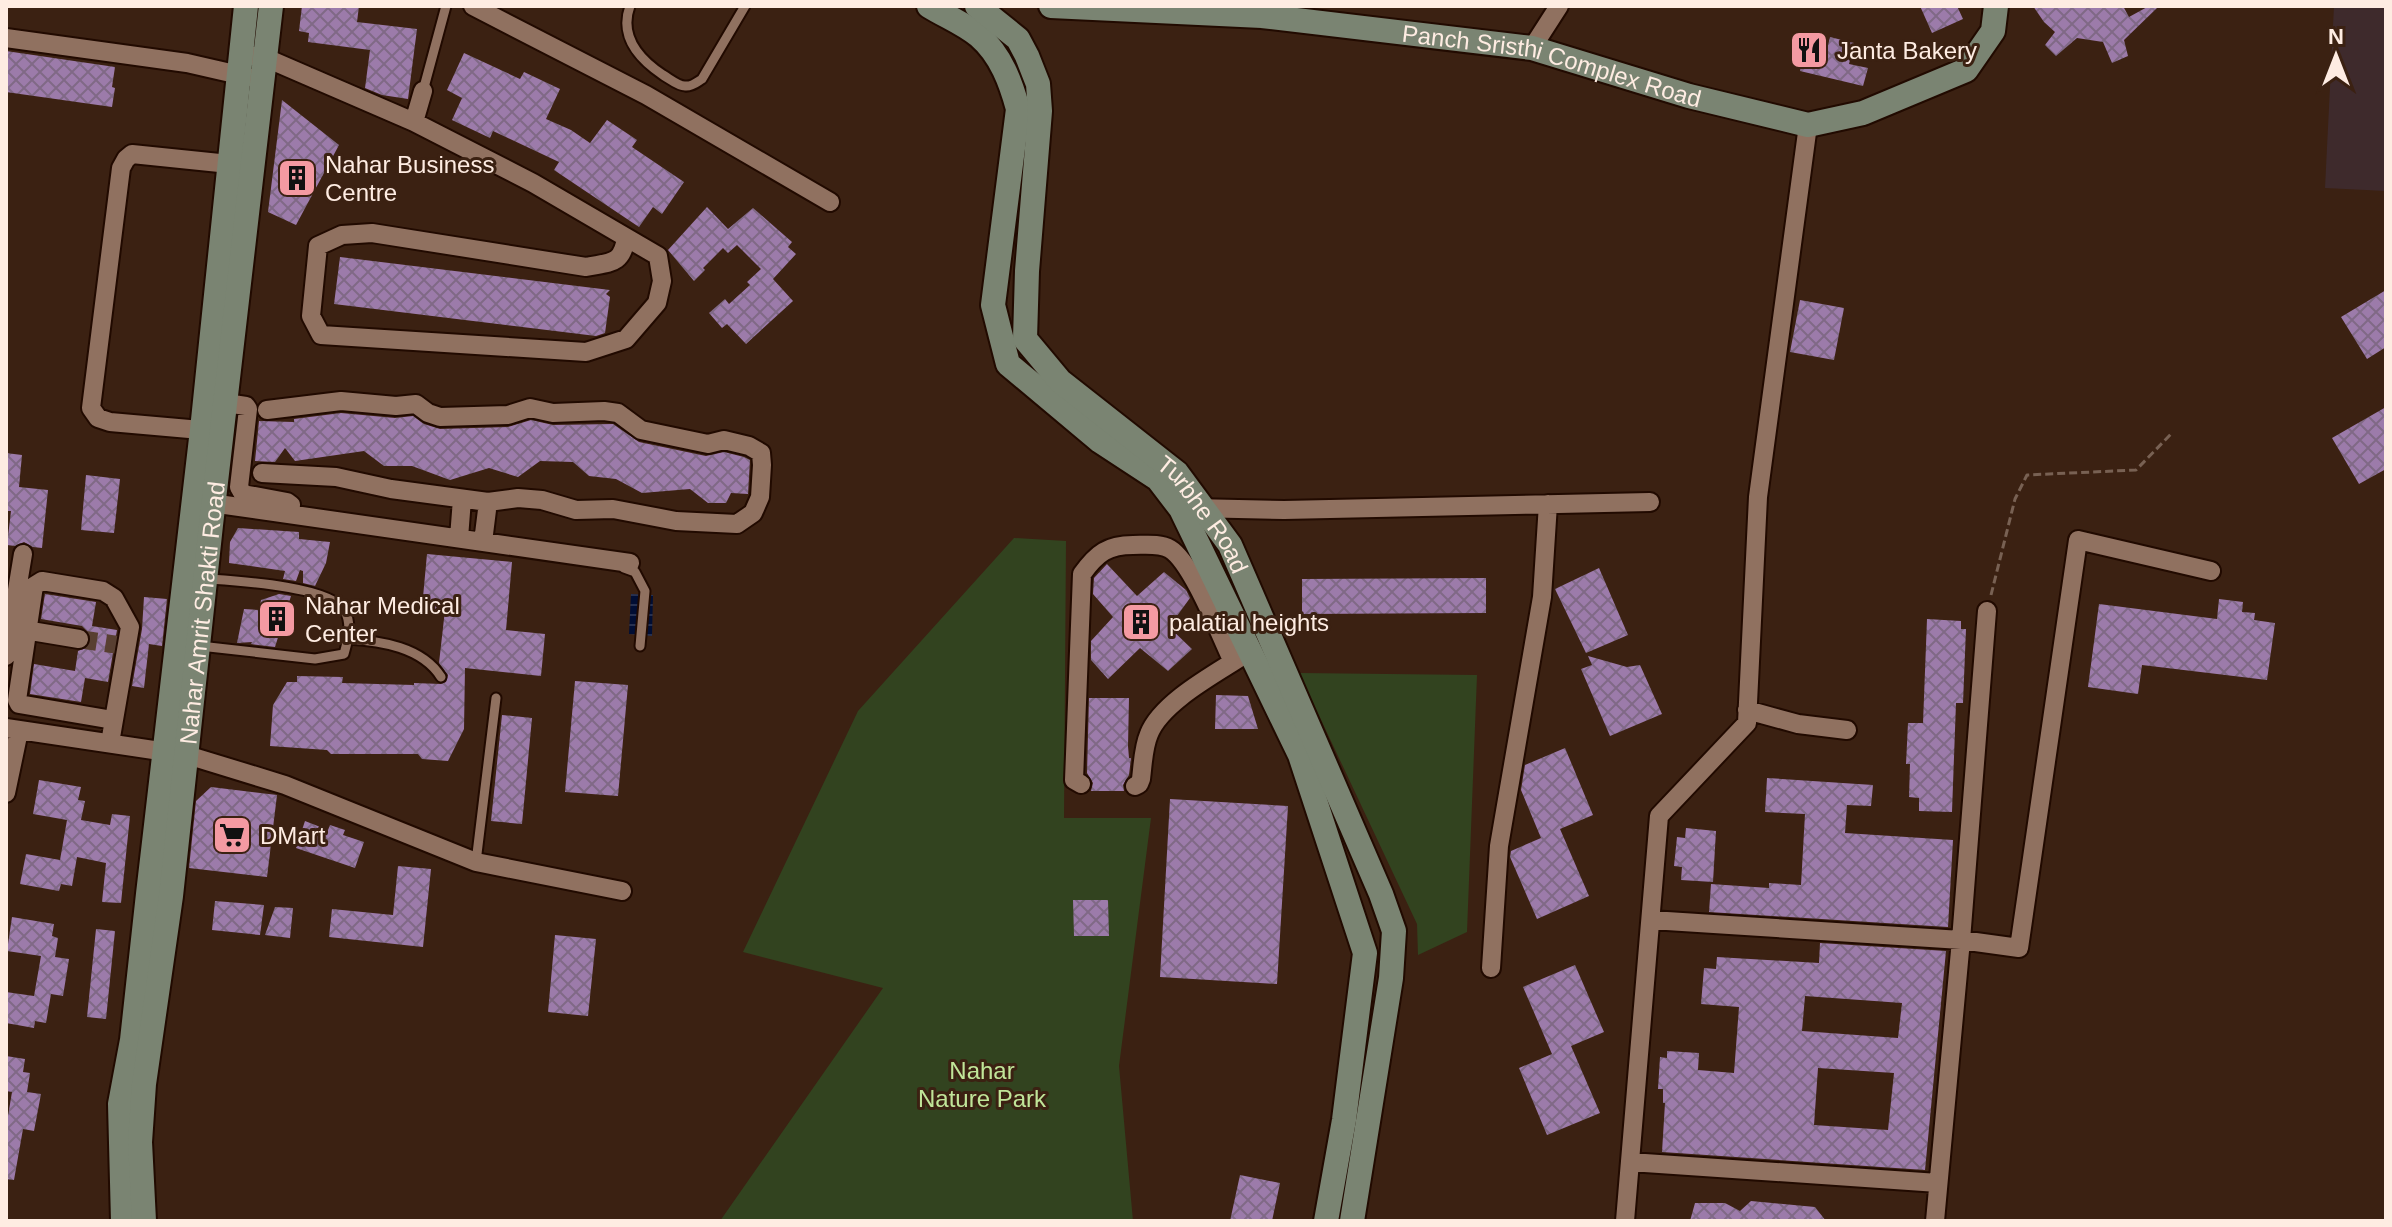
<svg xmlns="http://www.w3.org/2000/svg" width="2392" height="1227" viewBox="0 0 2392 1227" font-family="Helvetica,sans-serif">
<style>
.education{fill:#3e2a2c}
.green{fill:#32431f}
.water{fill:url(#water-rules)}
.building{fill:url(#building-cross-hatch);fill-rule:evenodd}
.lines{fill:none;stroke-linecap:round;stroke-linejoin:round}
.street-tunnel{stroke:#583f31;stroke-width:18;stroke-dasharray:18 9;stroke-linecap:butt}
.lane-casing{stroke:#210a00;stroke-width:13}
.street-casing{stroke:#210a00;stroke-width:22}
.secondary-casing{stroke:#210a00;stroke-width:28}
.path{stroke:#786153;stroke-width:3;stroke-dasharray:8 4;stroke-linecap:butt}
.lane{stroke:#907160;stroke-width:9}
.street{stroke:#907160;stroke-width:18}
.secondary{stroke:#7a8472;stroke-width:24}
.labels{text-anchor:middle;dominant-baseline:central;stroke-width:6;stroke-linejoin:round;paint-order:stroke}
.poi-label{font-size:24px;fill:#feece2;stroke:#3b2112;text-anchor:start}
.street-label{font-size:24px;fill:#feece2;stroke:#3b2112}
.park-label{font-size:24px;fill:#c0e599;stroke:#3b2112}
</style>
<defs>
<pattern id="water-rules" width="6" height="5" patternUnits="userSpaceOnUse" patternTransform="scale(2)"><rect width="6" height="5" fill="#010e34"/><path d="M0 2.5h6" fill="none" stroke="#273151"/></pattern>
<pattern id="building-cross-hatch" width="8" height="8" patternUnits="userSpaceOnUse" patternTransform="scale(2)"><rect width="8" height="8" fill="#9c7baa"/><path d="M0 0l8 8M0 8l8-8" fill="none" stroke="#806986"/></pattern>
</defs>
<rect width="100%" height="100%" fill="#3b2112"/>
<path class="education" d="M2334,6H2386V191L2325,188Z"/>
<path class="green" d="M1014,538L1066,541L1064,818H1151L1119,1066L1133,1221H720L883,988L743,952L858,711Z
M1299,673L1477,675L1467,932L1418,955L1417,924Z"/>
<path class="water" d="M631,594L653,595L652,636L629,634Z"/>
<path class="building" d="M302,6H359L357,22L417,29L408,99L382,95L365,88L370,50L308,42L309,33L299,31Z
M1920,6H1957L1963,19L1932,33Z
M2033,6H2123L2129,17L2149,6L2158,7L2124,40L2128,56L2112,63L2103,42L2077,38L2056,56L2045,45L2055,32L2044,22Z
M1830,37L1854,43L1849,64L1868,68L1863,86L1800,71L1804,53L1825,58Z
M6,51L115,67L112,87L115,88L112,107L6,92Z
M464,53L520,79L524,72L560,89L546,119L571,130L590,143L607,120L637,140L632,147L684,182L662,214L653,207L639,227L554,170L559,162L493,131L490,138L452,120L462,98L447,90Z
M282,100L339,145L296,225L268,212Z
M707,207L728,229L753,208L792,242L788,247L796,254L773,279L793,301L746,344L727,324L722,328L709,313L725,299L729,304L750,285L747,282L761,269L737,245L728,253L723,248L703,268L705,270L694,281L668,250Z
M340,257L610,290L606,294L610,297L605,333L596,336L334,304Z
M2386,290V347L2367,359L2341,317Z
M1800,300L1844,308L1834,360L1790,352Z
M2386,407V469L2359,484L2332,438Z
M341,413L395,418L413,416L424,424L440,429L508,427L531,420L553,425L613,424L639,442L706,456L724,452L744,457L750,460L748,494L731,493L726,503H708L690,489L642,493L616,479L589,476L573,462L540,461L518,477L489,468L450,480L412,466H384L364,451L295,461L285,448L275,462L255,461L259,421L294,422V419Z
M6,453L22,455L19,487L48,490L42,548L33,547L24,542L15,546L7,545L11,511H6Z
M86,475L120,479L114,533L81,530Z
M238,528L299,532V539L330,542L326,563L315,586L303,583V571L300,570L296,581L283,579L285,571L229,563L230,542Z
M427,554L512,562L506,630L545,634L541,676L465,668L464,729L448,761L422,759L418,754H331L327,750L270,746L273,705L287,682H297V676L343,677L342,683L414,685V683L441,684L446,682L448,675L439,663L445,610L422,608Z
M1107,564L1137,596L1164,572L1186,590L1190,598L1169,627L1192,649L1168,671L1140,648L1108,679L1091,660V641L1113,617L1093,594L1094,578Z
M1599,568L1628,635L1586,653L1555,589Z
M1486,578V613L1302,614V579Z
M45,594L96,602L92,626L117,630L108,682L85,678L81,702L30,694L34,664L75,671L78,651L88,647L91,640L90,634L82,626L41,619Z
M279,594L291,596L275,647L251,644L252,642L237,643L244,609L259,610L261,600Z
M144,597L167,599L162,646L149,644L144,688L132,686L142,629Z
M2219,599L2243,602L2242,612L2255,613L2254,620L2275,623L2267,680L2142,665L2138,694L2088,687L2099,604L2217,619Z
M1927,619L1961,621V629H1966L1963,703H1956L1952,812L1919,811V798L1909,797L1910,764H1906L1908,723H1923Z
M1588,656L1627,667L1640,665L1662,714L1610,736L1581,669L1592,665Z
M575,681L628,685L618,796L565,792Z
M1216,695L1248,696L1258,729H1215Z
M1089,698H1129L1128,746L1129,758H1131L1129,775L1123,785L1124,791H1091L1093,783L1087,773Z
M502,715L532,718L522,824L491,821Z
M1565,748L1593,815L1560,829L1589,896L1537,919L1510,857L1511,851L1541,838L1521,790L1525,765Z
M1767,778L1873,785L1871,806L1847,805L1845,833L1953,840L1948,927L1709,912L1711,884L1769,888V883L1801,885L1805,814L1765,812Z
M39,780L81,787L78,800L85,801L81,820L110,825L112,814L130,816L121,903L102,902L106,863L77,857L72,886L61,884L59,891L20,884L26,854L60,860L67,820L33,814Z
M211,787L277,795L267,877L189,868L196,801Z
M1170,799L1288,806L1277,984L1160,977Z
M305,821L328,830L330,825L345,830L343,835L364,842L355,868L296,848Z
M1686,828L1716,831L1713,882L1681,880L1682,867L1674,866L1677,837L1685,838Z
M398,866L431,869L423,947L329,937L332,909L393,915Z
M1073,900H1108L1109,936H1074Z
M215,901L264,905L260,935L212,930Z
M275,907L293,908L290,938L265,935Z
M12,917L54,924L52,936L58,938L55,957L69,959L63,996L51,994L46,1023L35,1021L34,1028L6,1023V992L34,996L41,956L7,951Z
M96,929L115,931L106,1019L87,1017Z
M555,935L596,939L588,1016L548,1012Z
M1820,943L1946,951L1925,1170L1662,1152L1665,1103H1663V1089H1658L1660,1057L1667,1058V1051L1699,1053L1698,1070L1734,1073L1739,1007L1701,1004L1704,968L1716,969L1717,957L1819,963ZM1805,996L1902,1003L1898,1038L1802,1031ZM1818,1068L1894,1073L1888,1130L1814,1125Z
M1575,965L1604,1032L1571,1046L1600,1113L1547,1135L1519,1068L1552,1054L1523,987Z
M6,1056L25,1059L23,1072L30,1073L27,1092L41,1094L34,1131L23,1129L14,1180L6,1179V1128L12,1092L6,1091Z
M1240,1175L1280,1183L1272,1221H1230Z
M1751,1201L1815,1207L1826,1221H1690L1695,1203H1725L1740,1211Z"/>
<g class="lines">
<path class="street-tunnel" d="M79,639L124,646"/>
<g class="lane-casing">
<path id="lane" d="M630,6C619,36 639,59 663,75C670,79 678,86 685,86C692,87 697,82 702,79L745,6
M423,91L446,6
M624,568L635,572L645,591L640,646
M348,639C381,641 422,647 441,677
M200,646L315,659L344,654C348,640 352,624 345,611C331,586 237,581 208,579
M476,862L496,698"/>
</g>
<g class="street-casing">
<path id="street" d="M473,6L646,95L830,202
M6,38L187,63L248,77
M1532,48L1559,6
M253,56L266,58L414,122L533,183L658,256L662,281L657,303L626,339L586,352L321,335L311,316L318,246L342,235L372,233L586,267C610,262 622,265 626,238
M414,122L423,91
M226,403L246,406L248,409L239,487L243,494L287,502L291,505L290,514
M212,431L110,422L98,418L91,408L121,168L126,159L132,154L239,165
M262,473L336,477L391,489L488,502L518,498L542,500L576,510L613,509L676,521L737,524L753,513L760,497L762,465L761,453L749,446L724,440L708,444L641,430L618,413L604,411L553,413L530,408L508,415L440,417L428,413L416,404L396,406L341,401L267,410
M204,502L630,563
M1193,508L1284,510L1650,502
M459,538L462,499
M483,542L488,502
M19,629L79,639
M6,656L23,554
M1747,710L1798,724L1847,730
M6,728L187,755L285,785L476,862L622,891
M110,743L130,627L114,598L103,591L42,581L34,586L17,700L19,704L113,720
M1081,784L1074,780L1082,574C1097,553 1108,545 1133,545C1145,545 1160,543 1170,549C1192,562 1221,637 1233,662
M1135,786L1139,784L1141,779C1143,764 1143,748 1149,734C1161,703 1213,675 1241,657
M6,793L19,731
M1651,920L1961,940L2019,948L2078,540L2211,571
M1491,968L1499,846L1542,597L1548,504
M1630,1162L1938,1183
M1625,1221L1659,816L1747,723L1758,497L1808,125
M1935,1221L1961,940L1987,611"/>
</g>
<g class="secondary-casing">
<g id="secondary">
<path d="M929,6C945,16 965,24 979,36C1001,55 1011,83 1018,109L993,305L1008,364L1100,441L1158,479L1181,509L1300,755L1365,953L1344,1120L1326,1221"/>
<path id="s1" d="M977,6L1018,39L1027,56L1038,84L1040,111L1027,271L1025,339L1060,381L1177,473L1230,545L1381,894L1394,931L1391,978L1352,1221"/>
<path id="s2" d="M1051,6L1262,16L1532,48L1689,96L1808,125L1863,113L1966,70L1993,31L1996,6"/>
<path d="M123,1221L120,1104L132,1040L148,894L202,430L246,6"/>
<path id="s3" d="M144,1221L140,1142L144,1084L171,896L211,525L271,6"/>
</g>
</g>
<path class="path" d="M1991,595L2015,499L2027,475L2136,470L2173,432"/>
<use href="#lane" class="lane"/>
<use href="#street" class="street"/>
<use href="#secondary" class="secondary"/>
</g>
<defs>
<g id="restaurant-square" transform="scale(2)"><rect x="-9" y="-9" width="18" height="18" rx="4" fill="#f49aa2" stroke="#3b2112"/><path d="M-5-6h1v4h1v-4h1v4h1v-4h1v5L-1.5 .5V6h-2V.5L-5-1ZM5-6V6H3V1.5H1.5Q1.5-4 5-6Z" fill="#111"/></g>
<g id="building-square" transform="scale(2)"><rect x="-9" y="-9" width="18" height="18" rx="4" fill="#f49aa2" stroke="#3b2112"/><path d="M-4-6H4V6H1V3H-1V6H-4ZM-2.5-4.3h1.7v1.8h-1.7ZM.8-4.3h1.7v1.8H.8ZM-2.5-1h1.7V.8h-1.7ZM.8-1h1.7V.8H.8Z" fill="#111"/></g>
<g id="supermarket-square" transform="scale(2)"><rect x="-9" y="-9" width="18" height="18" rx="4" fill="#f49aa2" stroke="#3b2112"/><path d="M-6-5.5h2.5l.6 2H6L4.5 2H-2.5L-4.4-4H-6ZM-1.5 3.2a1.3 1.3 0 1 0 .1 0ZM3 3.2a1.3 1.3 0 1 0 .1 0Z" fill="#111"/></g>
</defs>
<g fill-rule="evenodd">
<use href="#restaurant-square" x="1809" y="50"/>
<use href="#building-square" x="297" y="178"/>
<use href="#building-square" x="277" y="619"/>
<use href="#building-square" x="1141" y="622"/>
<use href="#supermarket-square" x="232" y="835"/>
</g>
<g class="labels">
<g class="poi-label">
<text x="1837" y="50">Janta Bakery</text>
<text x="325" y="164">Nahar Business<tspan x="325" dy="28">Centre</tspan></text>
<text x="305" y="605">Nahar Medical<tspan x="305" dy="28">Center</tspan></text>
<text x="1169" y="622">palatial heights</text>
<text x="260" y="835">DMart</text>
</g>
<g class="street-label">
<text stroke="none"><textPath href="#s2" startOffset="506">Panch Sristhi Complex Road</textPath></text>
<text stroke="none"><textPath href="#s1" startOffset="610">Turbhe Road</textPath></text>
<text stroke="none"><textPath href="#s3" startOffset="612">Nahar Amrit Shakti Road</textPath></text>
</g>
<g class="park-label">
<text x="982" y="1070">Nahar<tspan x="982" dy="28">Nature Park</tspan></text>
</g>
</g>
<rect width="2392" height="1227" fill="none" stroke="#feece2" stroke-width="16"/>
<g transform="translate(2336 56)" stroke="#3b2112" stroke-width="6" paint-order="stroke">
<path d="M0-6L14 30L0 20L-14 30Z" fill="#feece2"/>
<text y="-12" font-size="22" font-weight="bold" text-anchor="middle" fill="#feece2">N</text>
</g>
</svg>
